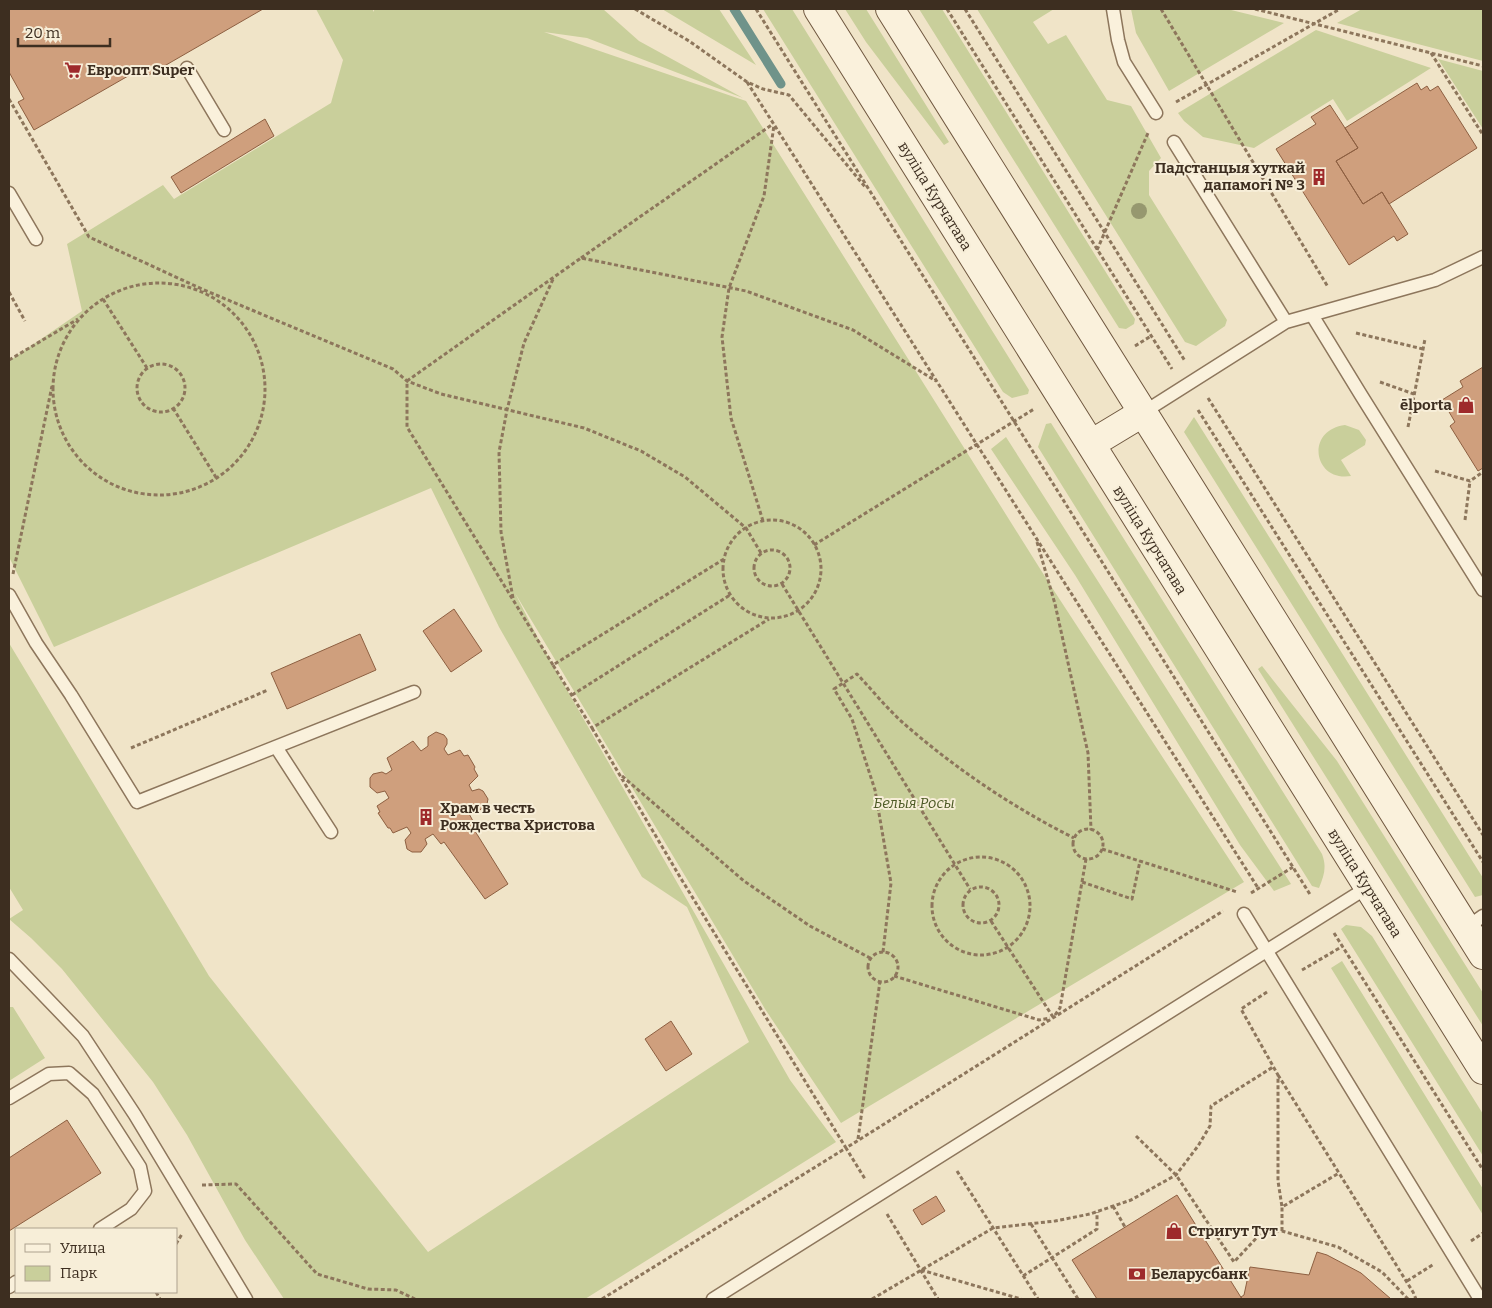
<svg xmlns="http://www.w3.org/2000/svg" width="1492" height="1308" viewBox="0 0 1492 1308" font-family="Bitter,serif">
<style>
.green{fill:#c9cf9b}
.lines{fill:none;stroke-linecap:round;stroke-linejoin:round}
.stream{stroke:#6f938a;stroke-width:9}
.building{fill:#cf9f7d;stroke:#8d5f41}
.service-casing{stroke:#8d765c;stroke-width:15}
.secondary-casing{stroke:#6f573f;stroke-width:30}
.path{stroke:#8d765c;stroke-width:3;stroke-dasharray:4 2.5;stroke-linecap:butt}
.service{stroke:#faf1dc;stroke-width:12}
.secondary{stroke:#faf1dc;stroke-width:28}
.tree{fill:#96986f}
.labels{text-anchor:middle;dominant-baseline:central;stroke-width:4;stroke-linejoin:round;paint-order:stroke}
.poi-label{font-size:15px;font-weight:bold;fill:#3d2e20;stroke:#f7eed8;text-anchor:start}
.street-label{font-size:15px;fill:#3d2e20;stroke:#f7eed8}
.park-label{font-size:15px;font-style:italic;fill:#4d5a26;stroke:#f7eed8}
</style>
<rect width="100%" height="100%" fill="#f0e4c8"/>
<path class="green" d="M316,9H373V12L375,9H603L639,41L743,98L587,38L544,32L746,101L1049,583L1244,882L841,1123L765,1009L515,593L543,648L790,1080L836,1142L585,1299H284L245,1240L187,1135L153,1082L62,969L31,938L9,919L23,910L9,887V643L209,976L428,1252L749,1042L687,907L642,877L499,627L431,488L54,647L9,557V361L82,311L67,244L163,185L174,199L331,103L343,60Z
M662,9H719L756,65Z
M763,9H792L1029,390L1028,394L1012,398L1003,392Z
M845,9H866L949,142L944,145L866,42Z
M919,9H942L1135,319L1134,324L1126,329L1119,328Z
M977,9H1054L1033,22L1048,44L1066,35L1107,100L1131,106L1161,158L1149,171V195L1227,320L1225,326L1196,346L1185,342Z
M1131,9H1227L1284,23L1169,91L1136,33Z
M1362,9H1483V61L1337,23Z
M1316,30L1431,68L1347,121L1333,99L1254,148L1203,137L1184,121L1178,113Z
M1438,59L1483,71V129Z
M1194,417L1483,878V895L1475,897L1184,432Z
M1051,423L1322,854C1327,867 1324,876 1319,888L1312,886L1038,447L1046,424Z
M1345,425L1359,430L1366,440L1365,445L1341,460L1351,476C1313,482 1305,430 1345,425Z
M1006,437L1291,884L1274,891L1240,845L1075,575L991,449Z
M1262,666L1337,761L1483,993V1026L1258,669Z
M1346,925L1361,927L1372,936L1483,1114V1156L1341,929Z
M1342,961L1483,1189V1215L1331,968Z
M9,1007H13L45,1058L9,1081Z"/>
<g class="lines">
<path class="stream" d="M734,9L781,84"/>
</g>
<path class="building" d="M9,9H263L147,76L142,68L34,130L18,102L24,99L9,72Z
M1417,83L1421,90L1427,86L1430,91L1438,86L1477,148L1389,204L1382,192L1363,204L1336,161L1358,148L1345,128Z
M1330,105L1358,148L1336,161L1363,204L1382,192L1408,234L1397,241L1394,236L1349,265L1276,149L1316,124L1311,117Z
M265,119L274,136L181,193L171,177Z
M1483,367V468L1478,471L1450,426L1455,422L1442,400L1463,387L1460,381Z
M454,609L482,651L451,672L423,631Z
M360,634L376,670L287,709L271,673Z
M436,732L444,735L447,739V744L444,749L448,755L460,750L464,756L468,755L475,767L474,769L478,776L469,785L472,791L479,789L483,791L488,799L487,804L480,810L470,807L467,810L473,821L470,823L508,884L485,899L444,842L441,844L433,834L425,839L427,844L421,852H412L407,849L405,840L411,833L407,827L393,833L390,828H388L378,813L380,812L377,806L389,798L385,791L377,793L370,787V778L373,774L382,772L386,774L392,770L387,758L413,741L421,751L428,746V737Z
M671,1021L692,1054L666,1071L645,1039Z
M67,1120L101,1173L9,1231V1158Z
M1177,1195L1242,1299H1097L1072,1260Z
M936,1196L945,1211L922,1225L913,1210Z
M1317,1252L1327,1255L1361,1273L1391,1299H1242L1241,1297L1244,1295L1250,1267L1309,1275Z"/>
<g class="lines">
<g class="service-casing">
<path id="service" d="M1113,9L1118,40L1124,62L1156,113
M187,68L224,130
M1174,142L1286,322
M9,193L36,239
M1312,315L1361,395L1483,590
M1144,412L1286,322L1435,280L1483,257
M9,595L36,643L71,695L137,802L414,692
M276,747L331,832
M1244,914L1480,1299
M1466,928L1483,916
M9,959L83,1036L135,1115L246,1299
M9,1098L49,1074L69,1073L93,1094L140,1167L145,1191L131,1209L100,1229
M9,1287L16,1282
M713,1299L1368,887"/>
</g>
<g class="secondary-casing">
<path id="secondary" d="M818,9L1483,1070
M890,9L1483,955
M1091,444L1144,412"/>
</g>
<path class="path" d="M635,9L689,41L747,82L763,89L789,95L866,188
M756,9L1311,896
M947,9L1172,369
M965,9L1185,361
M1161,9L1328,287
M1255,9L1483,66
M1431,53L1483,135
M747,82L1258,888
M9,99L89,237L204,290L393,369L407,381L441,394L584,428L641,451L685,477L746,528L761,553
M1176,102L1340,9
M1097,250L1148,133
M581,258L773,124
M53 389a106 106 0 1 1 212 0a106 106 0 1 1-212 0Z
M9,292L25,321
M103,299L147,368
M1356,333L1423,349
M1135,346L1151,336
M9,360L78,319
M137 388a24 24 0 1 1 48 0a24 24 0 1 1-48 0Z
M1380,382L1414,394
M1208,398L1483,835
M173,408L217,479
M1198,410L1483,862
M1408,427L1425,339
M1435,471L1470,481L1483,472
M1465,520L1470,481
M723 569a49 49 0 1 1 98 0a49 49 0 1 1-98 0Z
M763,521L731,418L722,337L729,288L764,196L774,125
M1037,542L1055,604L1088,753L1091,830
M814,545L1034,409
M754 568a18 18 0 1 1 36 0a18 18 0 1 1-36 0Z
M724,559L553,665L592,728L769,619
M13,574L52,386
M782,584L970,889
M513,598L501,532L499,452L507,410L524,343L554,277
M553,665L407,427V381L581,258L746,291L853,330L936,381
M572,695L730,595
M592,728L680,877L846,1148L1223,911
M131,748L268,690
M622,776L744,881L810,926L870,958
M1073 844a15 15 0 1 1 30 0a15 15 0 1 1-30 0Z
M1102,849L1237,892
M932 906a49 49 0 1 1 98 0a49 49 0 1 1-98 0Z
M1082,882L1132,899L1140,861
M963 905a18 18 0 1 1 36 0a18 18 0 1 1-36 0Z
M1251,893L1293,867
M991,921L1053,1017
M1334,933L1483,1170
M883,952L891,883L875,790L852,719L834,689L857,674C871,689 885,706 901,721C953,767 1012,807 1074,838
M868 967a15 15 0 1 1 30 0a15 15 0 1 1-30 0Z
M1302,970L1343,946
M894,976L1039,1020L1050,1018
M1267,992L1241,1009L1278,1075V1181L1282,1207
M1055,1015L1060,1008L1086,859
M1278,1075L1413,1292L1416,1299
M1136,1136L1176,1175L1234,1262L1262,1232L1282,1231L1338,1247L1382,1272L1408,1299
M858,1139L880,981
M957,1171L1038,1299
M202,1185L236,1184L317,1274L368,1289L396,1290L415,1299
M1113,1206L1125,1227
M887,1214L938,1299
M1031,1224L1078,1299
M1282,1231V1207L1339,1173
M1471,1241L1483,1233
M176,1244L182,1234
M921,1270L1021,1299
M1023,1276L1097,1229V1212
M1407,1281L1434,1264
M156,1292L160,1299
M602,1299L846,1148L865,1179
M872,1299L993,1228L1055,1221L1090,1214L1131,1200L1176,1175L1198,1146L1210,1126L1211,1106L1273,1067"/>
<use href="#service" class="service"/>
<use href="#secondary" class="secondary"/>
</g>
<circle class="tree" cx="1139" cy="211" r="8"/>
<defs>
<g id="supermarket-bare" transform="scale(1.35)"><path d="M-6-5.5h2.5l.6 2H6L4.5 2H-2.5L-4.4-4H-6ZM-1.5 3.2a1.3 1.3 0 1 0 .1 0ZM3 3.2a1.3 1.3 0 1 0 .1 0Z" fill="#9e2a2b" stroke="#f7eed8" stroke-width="2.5" paint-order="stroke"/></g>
<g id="building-bare" transform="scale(1.35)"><path d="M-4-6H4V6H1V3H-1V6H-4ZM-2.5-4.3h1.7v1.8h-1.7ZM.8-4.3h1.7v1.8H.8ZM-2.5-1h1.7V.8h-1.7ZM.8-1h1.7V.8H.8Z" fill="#9e2a2b" stroke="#f7eed8" stroke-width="2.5" paint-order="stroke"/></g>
<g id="shop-bare" transform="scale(1.35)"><path d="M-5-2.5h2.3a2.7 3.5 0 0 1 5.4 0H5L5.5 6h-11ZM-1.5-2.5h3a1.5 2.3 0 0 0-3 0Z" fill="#9e2a2b" stroke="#f7eed8" stroke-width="2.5" paint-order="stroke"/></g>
<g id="bank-bare" transform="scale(1.35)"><path d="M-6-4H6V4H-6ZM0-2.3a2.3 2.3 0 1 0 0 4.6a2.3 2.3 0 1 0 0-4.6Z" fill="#9e2a2b" stroke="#f7eed8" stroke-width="2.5" paint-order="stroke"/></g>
</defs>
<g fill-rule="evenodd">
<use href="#supermarket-bare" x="73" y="70"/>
<use href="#building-bare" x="1319" y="177"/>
<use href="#shop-bare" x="1466" y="405"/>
<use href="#building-bare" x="426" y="817"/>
<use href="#shop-bare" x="1174" y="1231"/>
<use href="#bank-bare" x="1137" y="1274"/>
</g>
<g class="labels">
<g class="poi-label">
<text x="87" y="70">Евроопт Super</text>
<text x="1305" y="168" text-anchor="end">Падстанцыя хуткай<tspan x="1305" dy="17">дапамогі № 3</tspan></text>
<text x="1452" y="405" text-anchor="end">ēlporta</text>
<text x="440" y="808">Храм в честь<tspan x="440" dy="17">Рождества Христова</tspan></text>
<text x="1188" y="1231">Стригут Тут</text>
<text x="1151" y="1274">Беларусбанк</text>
</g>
<g class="street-label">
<text transform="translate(935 196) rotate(58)">вуліца Курчатава</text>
<text transform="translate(1150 540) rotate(58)">вуліца Курчатава</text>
<text transform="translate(1365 883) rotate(58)">вуліца Курчатава</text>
</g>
<g class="park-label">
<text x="914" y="803">Белыя Росы</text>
</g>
</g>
<rect width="1492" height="1308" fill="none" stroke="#3d2e20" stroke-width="20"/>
<rect x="15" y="1228" width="162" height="65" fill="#f7eed8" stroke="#ada18e"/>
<rect x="25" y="1244" width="25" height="8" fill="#faf1dc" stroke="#ada18e"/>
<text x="60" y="1253" font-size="15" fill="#3d2e20">Улица</text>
<rect x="25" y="1266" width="25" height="15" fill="#c9cf9b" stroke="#ada18e"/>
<text x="60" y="1278" font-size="15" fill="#3d2e20">Парк</text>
<path d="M18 38v8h92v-8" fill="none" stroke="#3d2e20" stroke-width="2.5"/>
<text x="25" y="38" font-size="15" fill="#3d2e20" stroke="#f7eed8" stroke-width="4" paint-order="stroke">20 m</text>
</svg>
